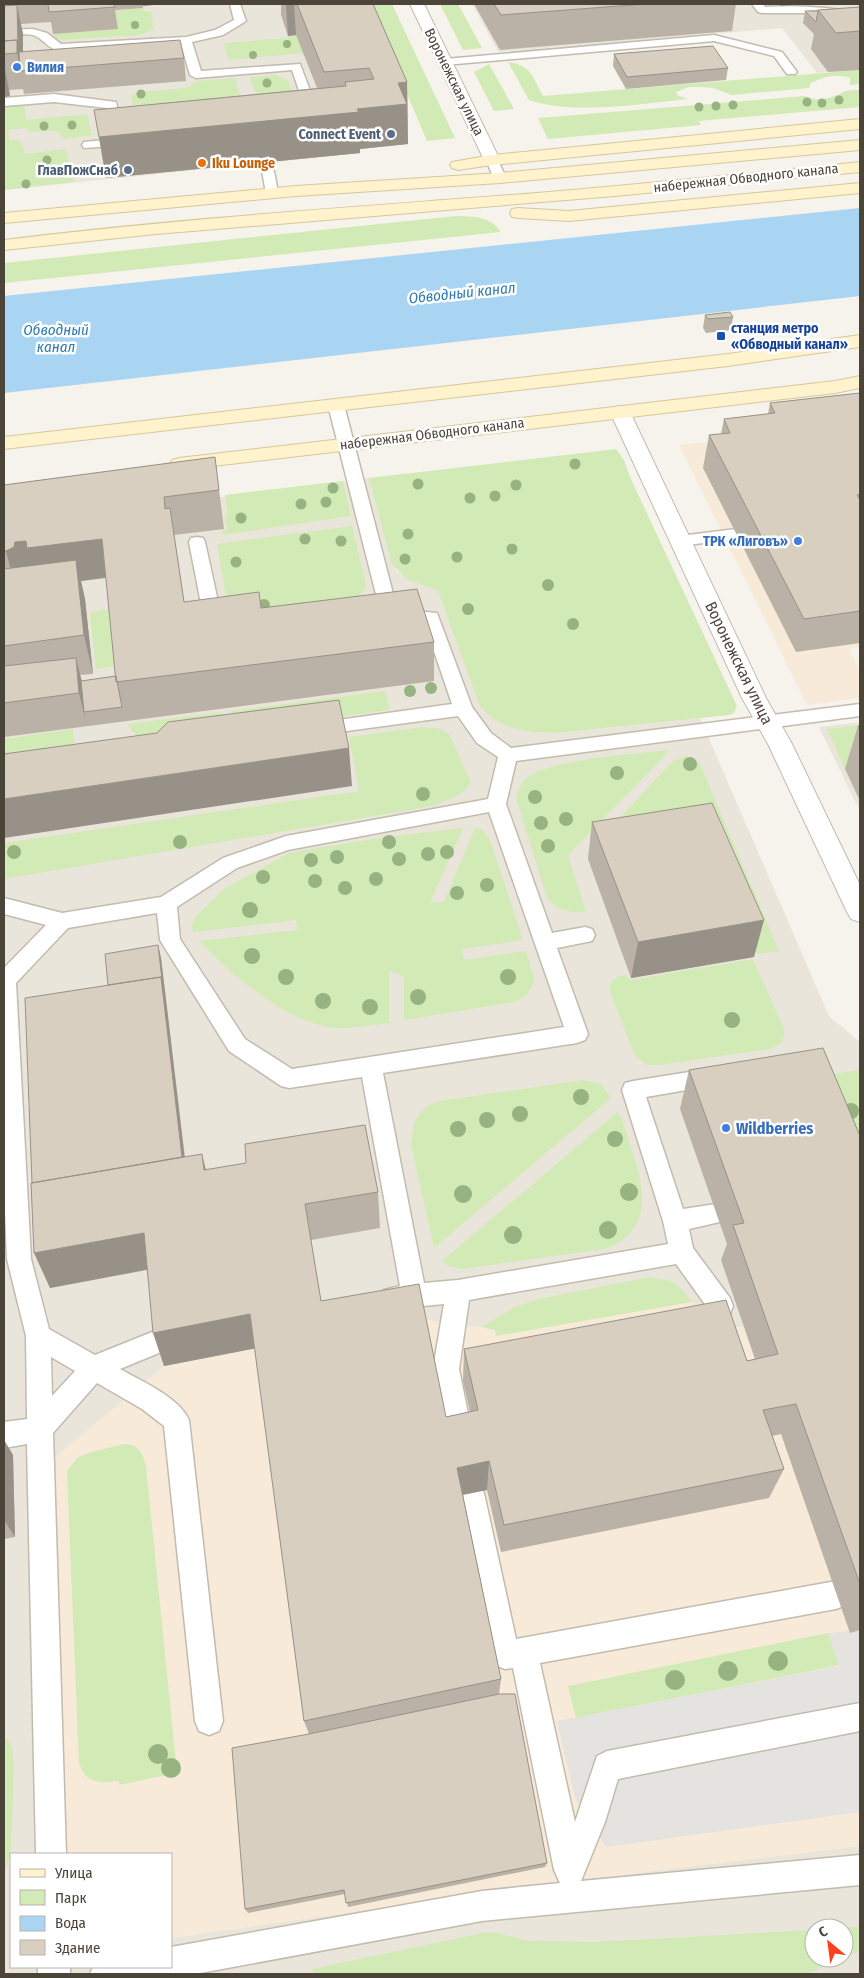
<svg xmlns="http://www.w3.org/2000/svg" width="864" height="1978" viewBox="0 0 864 1978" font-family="'Fira Sans Condensed',sans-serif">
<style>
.residential{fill:#eae5da;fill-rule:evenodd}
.commercial{fill:#f7ead8}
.green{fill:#d2eab5}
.parking{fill:#e5e3e0}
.water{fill:#a9d4f2}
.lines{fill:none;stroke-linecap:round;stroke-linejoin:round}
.lane-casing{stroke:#c2bbae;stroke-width:3}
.street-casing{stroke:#c2bbae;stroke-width:2}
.secondary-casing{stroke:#d6c79b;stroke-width:2}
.lane{fill:#fff;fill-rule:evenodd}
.street{fill:#fff;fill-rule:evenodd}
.secondary{fill:#fff3cd;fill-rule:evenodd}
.tree{fill:#97b381}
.wall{fill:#bab2a6;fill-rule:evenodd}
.shaded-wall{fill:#979187}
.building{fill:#d8cfc1;stroke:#979187}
.shop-dot{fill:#3f7fe0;stroke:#fff;stroke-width:2}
.service-dot{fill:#5c6f8a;stroke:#fff;stroke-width:2}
.food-dot{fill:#e8710a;stroke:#fff;stroke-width:2}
.transit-dot{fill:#1a4fb4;stroke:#fff;stroke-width:2}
.labels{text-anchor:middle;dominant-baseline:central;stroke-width:5;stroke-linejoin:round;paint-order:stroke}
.far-shop-label{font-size:14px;font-weight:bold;fill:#366cbe;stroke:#fff;text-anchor:start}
.far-street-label{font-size:14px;fill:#4b4439;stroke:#fff}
.far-service-label{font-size:14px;font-weight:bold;fill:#4e5e75;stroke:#fff;text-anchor:end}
.far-food-label{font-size:14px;font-weight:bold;fill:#c56008;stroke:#fff;text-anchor:start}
.far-transit-label{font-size:14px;font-weight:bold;fill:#164399;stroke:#fff;text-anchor:start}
.far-water-label{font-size:15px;font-style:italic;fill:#2e7ab2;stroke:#fff}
.street-label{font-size:16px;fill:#4b4439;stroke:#fff}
.shop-label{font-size:16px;font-weight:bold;fill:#366cbe;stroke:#fff;text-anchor:start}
</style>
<rect width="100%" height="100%" fill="#f6f3ec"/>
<path class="residential" d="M4,4H358L398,123L408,144L359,149L360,153L4,190Z
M472,4H860V70L817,73L782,28L498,52Z
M369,478L389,556L396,570L406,579L438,591L444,608L557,733L700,718L829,1016L860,1042V1304L730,1329L700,1312L692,1302L514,1307L481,1327L453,1325L54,1458L66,1854H11V1967H171V1938L545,1884L860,1846V1974H4V525ZM814,1928H844V1958H814Z
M860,722V811L819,727Z"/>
<path class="commercial" d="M860,424V647L849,649L860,670V698L807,705L679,445Z
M650,1277L664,1279L680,1286L700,1312L730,1329L860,1304V1846L545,1884L171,1938V1854H66L54,1458L164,1366L419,1318L453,1325L481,1327L514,1307L538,1299Z"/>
<path class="green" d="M369,4H392L455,138L427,141Z
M440,4H458L482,48L463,50Z
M143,8V11L151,12L154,29L140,35L62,40L55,38L53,34L118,29L115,10Z
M296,35L303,53L228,60L224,43L287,38L288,36Z
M508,62C533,66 532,77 543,96L860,70V84L850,85V78C837,73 822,77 811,83L809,88L732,95L713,88L701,87H689L676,92L677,95L687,99C640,104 574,115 529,100Z
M489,64L514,109L494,111L474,72Z
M277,75L288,81L300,115L263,118L250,77Z
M235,78L247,119L137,125L131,96L140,92L184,88L191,86L196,81Z
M860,90V107L699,121L701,125L548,139L538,118L805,96C819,103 831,98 844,92C848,90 855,90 860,90Z
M4,105L25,106L26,120L87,114L92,135L64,139L57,131L31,132L26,128L8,130L10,140L21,141L25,154L66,149L74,182L4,190Z
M456,216C473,216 492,217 501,232L4,283V263Z
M616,449L624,460L630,477L737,706L734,713L729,715L557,733C528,733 498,730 479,704L438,591L406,579L391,563L369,478Z
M343,481L351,516L222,535V531L227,530L225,515L228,514L225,495Z
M352,526L366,585L362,593L355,600L275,612L227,602L217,544Z
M110,609L117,666L96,669L90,612Z
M385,691L390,710L234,730L231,711Z
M222,712L224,731L138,738L127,724Z
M860,725V765L844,767L827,729Z
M422,727L441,729L449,734L471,782C464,796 447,800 433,806L4,879V843L359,791L349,737Z
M73,729L74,743L72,747L4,761V739Z
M670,750L568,855L586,912C569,912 555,912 546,895L516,798C517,791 521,783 527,778C550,759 636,754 670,750Z
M685,756L699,762L779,951L757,954L706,836L585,855L672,762Z
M463,828L430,903L444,902L475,828L483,830L490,840L523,940L461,949L465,960L526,951L535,981L525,997L514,1002L404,1020V977L389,970V1023C368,1025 345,1031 324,1026C281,1017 229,973 199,941L297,930L296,920L193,932L192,925L194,918L224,889L289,853L378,838Z
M753,959L784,1029C785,1042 781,1044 770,1049L660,1065H647L635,1056L610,991V983L619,976L626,975L630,980Z
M860,1070V1162L816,1077Z
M584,1080L601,1084L611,1098L434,1248L411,1145L414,1123L420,1113L427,1106L440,1101Z
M618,1112C625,1123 627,1137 631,1148C645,1188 654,1231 605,1249L461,1269L449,1266L442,1261Z
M650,1277C673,1280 679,1283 692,1302L496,1336L495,1330L481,1327L514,1307L538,1299Z
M125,1444C139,1445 142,1452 146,1466L177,1773L119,1785V1781C99,1783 86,1784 79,1763L67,1471L77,1458L91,1452Z
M828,1633L840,1665L576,1718L568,1686Z
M7,1738L12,1748L14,1766L11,1849L6,1870H4V1743Z
M860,1927V1951L807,1974H315L312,1969L483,1933H497L530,1941L594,1942L814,1930V1958H844L843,1928Z"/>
<path class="parking" d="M860,1630V1812L606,1847L575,1798L557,1721L839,1666L828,1633Z"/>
<path class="water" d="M860,208V296L4,393V296Z"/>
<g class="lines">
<g class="lane-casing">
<path id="lane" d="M230,4H240L246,21L223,35L192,42L201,71L300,64L320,117L318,120L314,121L308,117L292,70L196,78L190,75L181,44L59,51C50,49 46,43 39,38C30,31 14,36 4,36V30L33,29L47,33L61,44L186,37L215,30L234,20Z
M752,4H763L765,7C797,5 829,7 860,13V19L811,13H762L758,12Z
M714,35L782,52L797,72L795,74H787L774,56L714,41L445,65L439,62L445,59Z
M54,94L116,102L125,138H132L134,141L128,145L84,148L82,145L84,142L114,139L107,108L54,102L4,106V98Z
M492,156L498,160L506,178L505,181H495L486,160Z
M268,167L274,171L278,193L272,197L266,193L262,171Z
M336,400L341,402L344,405L397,609L437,613L472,707L491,733L511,748L860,704V716L516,761L506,804L552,933L585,927L592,929L595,935L592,941L557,948L588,1034L585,1040L577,1043L383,1073L424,1283L458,1280L668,1244L663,1221L622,1090L625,1083L633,1081L714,1068L722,1070L725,1077L722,1084L646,1097L683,1209L716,1204L724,1207L728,1214L724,1221L689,1229L693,1248L730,1298L733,1306L730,1314L721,1317L712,1314L676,1264L469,1300L459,1369L474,1443L470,1452L461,1456L452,1452L448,1443L433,1369L444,1304L393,1309L384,1306L381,1298L384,1290L400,1286L362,1077L289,1088L281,1086L229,1051L160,940L157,913L68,928L16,983L31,1259L49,1329L95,1355L162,1328L171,1332L174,1340L171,1348L120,1369C141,1381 179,1397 189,1420L223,1721L219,1731L209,1735L199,1731L195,1721L164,1426L142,1409L97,1383L53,1433L66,1854H36L27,1444L4,1448V1422L27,1419L26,1336L7,1259L4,1188V968L46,925L4,914V898L62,913L161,897L223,858L286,836L488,799L498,757L477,743L458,716L317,735L310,734L308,729L310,724L317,723L452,704L424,622L384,618L381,614L328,405L331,402ZM489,812L564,1027L292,1069L245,1039L180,939L177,907L237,868L288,850ZM51,1357L75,1371L52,1396Z
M736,529L742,530L744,534L742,538L680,546L674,545L672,541L674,537L680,536Z
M197,537L203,538L205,542L219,606L233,613L236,617L233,621C223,624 208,618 202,609L189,542L191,538Z
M471,1480L480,1484L484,1493L516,1639L836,1581L846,1585L850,1595L846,1605L836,1609L540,1663L575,1822L597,1756L607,1751L860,1703V1731L618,1779L605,1822L581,1881L860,1855V1885L482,1921L195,1974H90L93,1967H171V1947L482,1891L560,1883L554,1870L513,1668L505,1669L495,1665L491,1655L458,1493L462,1484Z
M38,1967H70V1974H38Z"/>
</g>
<g class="street-casing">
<path id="street" d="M410,4H424L500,160L498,163H486L484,160Z
M620,406L627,408L630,412L766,698L792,744L860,885V922L851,919L847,912L768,744L742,698L610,412L613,408Z"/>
</g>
<g class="secondary-casing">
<path id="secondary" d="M860,119V129L492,165L458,170L452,168L450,165L452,162L492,155Z
M860,140V150L500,183L296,196L4,223V213L296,186L500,173Z
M860,162V172L615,196L156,234L4,250V240C181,218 359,207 537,193C645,184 753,173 860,162Z
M860,183V193L569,221L518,218L512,217L510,213L512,209L518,208L569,211Z
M860,335V347L728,366L4,449V437L728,354Z
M860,376V388L835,393L179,470L172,468L169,464L172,460L179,458L835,381Z"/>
</g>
<use href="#lane" class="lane"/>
<use href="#street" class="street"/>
<use href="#secondary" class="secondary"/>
</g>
<g class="tree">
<circle cx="135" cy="25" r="4"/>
<circle cx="287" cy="44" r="4"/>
<circle cx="253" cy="55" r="4"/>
<circle cx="267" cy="83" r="4.5"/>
<circle cx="141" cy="94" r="4.5"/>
<circle cx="839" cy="100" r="4.5"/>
<circle cx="807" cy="102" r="4.5"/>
<circle cx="822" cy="103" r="4.5"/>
<circle cx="733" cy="105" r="4.5"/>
<circle cx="716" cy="106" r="4.5"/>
<circle cx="699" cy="107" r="4.5"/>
<circle cx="72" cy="125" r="4.5"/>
<circle cx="44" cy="126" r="4.5"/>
<circle cx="47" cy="160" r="4.5"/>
<circle cx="26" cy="184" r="4.5"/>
<circle cx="575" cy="464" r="5.5"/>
<circle cx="418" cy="484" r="5.5"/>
<circle cx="516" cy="485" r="5.5"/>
<circle cx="333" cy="488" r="5.5"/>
<circle cx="495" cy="496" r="5.5"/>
<circle cx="470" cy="498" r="5.5"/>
<circle cx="326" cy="502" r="5.5"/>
<circle cx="301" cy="504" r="5.5"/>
<circle cx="241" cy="518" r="5.5"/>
<circle cx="408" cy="534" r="5.5"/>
<circle cx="305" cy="539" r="5.5"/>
<circle cx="341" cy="541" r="5.5"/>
<circle cx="512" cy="549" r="5.5"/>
<circle cx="457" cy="557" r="5.5"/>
<circle cx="405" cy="559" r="5.5"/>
<circle cx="236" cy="562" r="5.5"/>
<circle cx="548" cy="585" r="6"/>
<circle cx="264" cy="605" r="6"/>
<circle cx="468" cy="609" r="6"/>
<circle cx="573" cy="624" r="6"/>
<circle cx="431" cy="688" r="6"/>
<circle cx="410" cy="691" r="6"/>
<circle cx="690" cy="764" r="7"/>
<circle cx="617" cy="773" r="7"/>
<circle cx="423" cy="794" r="7"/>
<circle cx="535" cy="797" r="7"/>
<circle cx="566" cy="819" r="7"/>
<circle cx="541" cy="823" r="7"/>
<circle cx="180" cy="842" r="7"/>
<circle cx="389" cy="842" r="7"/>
<circle cx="548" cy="846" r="7"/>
<circle cx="14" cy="852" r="7"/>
<circle cx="447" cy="852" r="7"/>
<circle cx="428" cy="854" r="7"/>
<circle cx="337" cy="857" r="7"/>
<circle cx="399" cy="859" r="7"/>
<circle cx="311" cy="860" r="7"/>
<circle cx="263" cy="877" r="7"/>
<circle cx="376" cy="879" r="7"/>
<circle cx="315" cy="881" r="7"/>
<circle cx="487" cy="885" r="7"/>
<circle cx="345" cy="888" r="7"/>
<circle cx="457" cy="893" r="7"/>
<circle cx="250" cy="910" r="8"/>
<circle cx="252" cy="956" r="8"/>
<circle cx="286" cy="977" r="8"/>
<circle cx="508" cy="977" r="8"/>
<circle cx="418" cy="997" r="8"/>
<circle cx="323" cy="1001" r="8"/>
<circle cx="370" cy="1007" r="8"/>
<circle cx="732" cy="1020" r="8"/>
<circle cx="581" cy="1097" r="8"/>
<circle cx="851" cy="1111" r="8"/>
<circle cx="520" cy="1114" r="8"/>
<circle cx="487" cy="1120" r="8"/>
<circle cx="458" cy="1129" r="8"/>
<circle cx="615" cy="1139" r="8"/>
<circle cx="629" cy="1192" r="9"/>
<circle cx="463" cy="1194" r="9"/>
<circle cx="608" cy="1230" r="9"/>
<circle cx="513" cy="1235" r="9"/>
<circle cx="778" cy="1661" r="10"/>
<circle cx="728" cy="1671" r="10"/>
<circle cx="675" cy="1680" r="10"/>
<circle cx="158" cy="1754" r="10"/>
<circle cx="171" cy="1768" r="10"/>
</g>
<path class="wall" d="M4,4H163L143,6V8L115,10L118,29L53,34L51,22L21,24L23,34V52L184,58L186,81L24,94L23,89L9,90L10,96L4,97Z
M281,4H373L407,82L408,144L360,149V153L106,178L94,110L317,88L296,35L288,36L281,15Z
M474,4H736L732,31L500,50Z
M860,7V70L828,72L811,49L814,34L803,23L805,11Z
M614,54L728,68L726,80L626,89L613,66Z
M705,315L733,317L731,330L706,333L703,328Z
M860,393V643L796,652L703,468L709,435L721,434L724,419L768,414L770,403Z
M215,457L224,529L174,535L184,602L261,608L434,642V681L4,737V485ZM106,578L116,676L82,681L80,675L93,674L85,599L81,581Z
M858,726H860V801L845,769Z
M592,822L754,957L631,978L588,859Z
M158,945L161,958L185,1157L206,1169L378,1192L380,1228L311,1240L321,1301L446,1417L470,1412L463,1381L464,1349L747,1361L755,1359L721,1260L727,1244L680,1109L689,1070L860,1136V1630L850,1633L781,1434L772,1436L784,1469L769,1498L501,1552L487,1490L463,1495L501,1679L499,1694L547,1863L545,1867L348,1907L345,1894L248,1913L245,1909L309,1734L304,1721L255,1348L164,1366L147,1270L50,1288L33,1183L108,985Z
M4,1440L13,1455L15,1537L4,1539Z"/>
<path class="shaded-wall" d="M142,4H163L143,6Z
M286,4H294L296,35L288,36Z
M780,4H810L780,6Z
M17,5L23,34V71L18,48L23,71H21L17,53Z
M4,64L9,90L10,96L4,97Z
M407,82L408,144L360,149V153L106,178L99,137L357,109L398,83Z
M170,508L176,547L190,641L184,602Z
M102,539L110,577L81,581L85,599L93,674L84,635L16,590L6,551L15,542L26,541Z
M76,658L84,691V712L87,726L79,693Z
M349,748L352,786L4,838V799Z
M764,920L754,957L631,978L638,942Z
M158,945L161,958L166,1000L189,1195L184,1174L161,977Z
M202,1154L211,1191L204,1170Z
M144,1233L155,1268L50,1288L34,1253Z
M250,1314L257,1348L164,1366L153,1333Z
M4,1440L13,1455L15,1537L4,1520Z
M489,1461L487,1490L456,1496L457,1468Z"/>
<path class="building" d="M48,4H114L115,7L49,12Z
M297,4H373L407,82L398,83L407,104L357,109L359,112L99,137L94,110L346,86L345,82L374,79L369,68L324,72Z
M494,4H645L501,15Z
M17,5L18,45L17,40L4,41V6Z
M860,7V31L836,33L818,10Z
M805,11H818L816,22Z
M17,40V53L4,54V41Z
M180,40L184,58L20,71L19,52Z
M713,46L728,68L627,77L614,54Z
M730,312L733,317L708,319L705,315Z
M860,393V494L857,495L860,500V611L804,619L709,435L730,433L724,419L775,413L770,403Z
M215,457L219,490L164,497L165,509L170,508L184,602L259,592L261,608L417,589L434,642L116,682L102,539L27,548L26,541L15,542L14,547L6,551H4V485Z
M76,560L84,635L4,646V569Z
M76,658L79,693L4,703V666Z
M116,676L122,707L84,712L81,681Z
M339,700L349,748L4,799V754L157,733L168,722Z
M858,726H860V731Z
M712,803L764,920L638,942L592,822Z
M158,945L163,988L161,977L108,985L105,954Z
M161,977L182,1157L32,1183L25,998Z
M823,1048L860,1136V1584L796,1404L763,1410L784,1469L504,1525L489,1461L457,1468L501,1679L304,1721L250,1314L153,1333L144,1233L34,1253L31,1183L202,1154L204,1170L246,1163L245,1144L365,1125L378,1192L305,1204L321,1301L419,1284L446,1417L478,1410L464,1349L726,1300L747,1361L778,1354L733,1225L744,1223L689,1070Z
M499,1694H515L547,1863L346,1903L344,1890L245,1909L232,1748L309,1734Z"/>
<g class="shop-dot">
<circle cx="17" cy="67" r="5"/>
<circle cx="798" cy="541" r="5"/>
<circle cx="726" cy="1128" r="5"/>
</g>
<g class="service-dot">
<circle cx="391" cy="134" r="5"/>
<circle cx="128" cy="170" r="5"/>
</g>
<circle class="food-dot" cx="202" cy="163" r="5"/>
<rect class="transit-dot" x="716" y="331" width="10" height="10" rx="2.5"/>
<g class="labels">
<g class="far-shop-label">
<text x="27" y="67">Вилия</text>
<text x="788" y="541" text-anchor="end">ТРК «Лиговъ»</text>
</g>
<g class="far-street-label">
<text transform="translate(454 82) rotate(64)">Воронежская улица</text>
<text transform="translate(746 178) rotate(-6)">набережная Обводного канала</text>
<text transform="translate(432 434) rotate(-7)">набережная Обводного канала</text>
</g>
<g class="far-service-label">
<text x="381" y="134">Connect Event</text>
<text x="118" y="170">ГлавПожСнаб</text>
</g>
<g class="far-food-label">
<text x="212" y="163">Iku Lounge</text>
</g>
<g class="far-transit-label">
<text x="731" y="328">станция метро<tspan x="731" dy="16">«Обводный канал»</tspan></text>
</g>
<g class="far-water-label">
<text transform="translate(462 293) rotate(-6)">Обводный канал</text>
<text x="56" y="330">Обводный<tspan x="56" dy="17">канал</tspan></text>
</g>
<g class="street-label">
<text transform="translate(739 663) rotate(64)">Воронежская улица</text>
</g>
<g class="shop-label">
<text x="736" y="1128">Wildberries</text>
</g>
</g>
<rect width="864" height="1978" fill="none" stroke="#4b4439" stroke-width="10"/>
<rect x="10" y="1853" width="162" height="115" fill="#ffffff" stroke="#b7b4b0"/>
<rect x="20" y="1869" width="25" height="8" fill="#fff3cd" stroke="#b7b4b0"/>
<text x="55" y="1878" font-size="15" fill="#4b4439">Улица</text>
<rect x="20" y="1890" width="25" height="15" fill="#d2eab5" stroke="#b7b4b0"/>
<text x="55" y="1903" font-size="15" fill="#4b4439">Парк</text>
<rect x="20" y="1916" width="25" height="15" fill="#a9d4f2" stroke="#b7b4b0"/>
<text x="55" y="1928" font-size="15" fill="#4b4439">Вода</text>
<rect x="20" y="1940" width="25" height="15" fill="#d8cfc1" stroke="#b7b4b0"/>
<text x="55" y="1953" font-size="15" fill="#4b4439">Здание</text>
<g transform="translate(829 1943) rotate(331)"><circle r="24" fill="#ffffff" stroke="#b7b4b0"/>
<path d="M0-4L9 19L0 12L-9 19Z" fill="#fc3f1d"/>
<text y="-8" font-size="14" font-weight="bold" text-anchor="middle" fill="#4b4439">С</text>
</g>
</svg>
